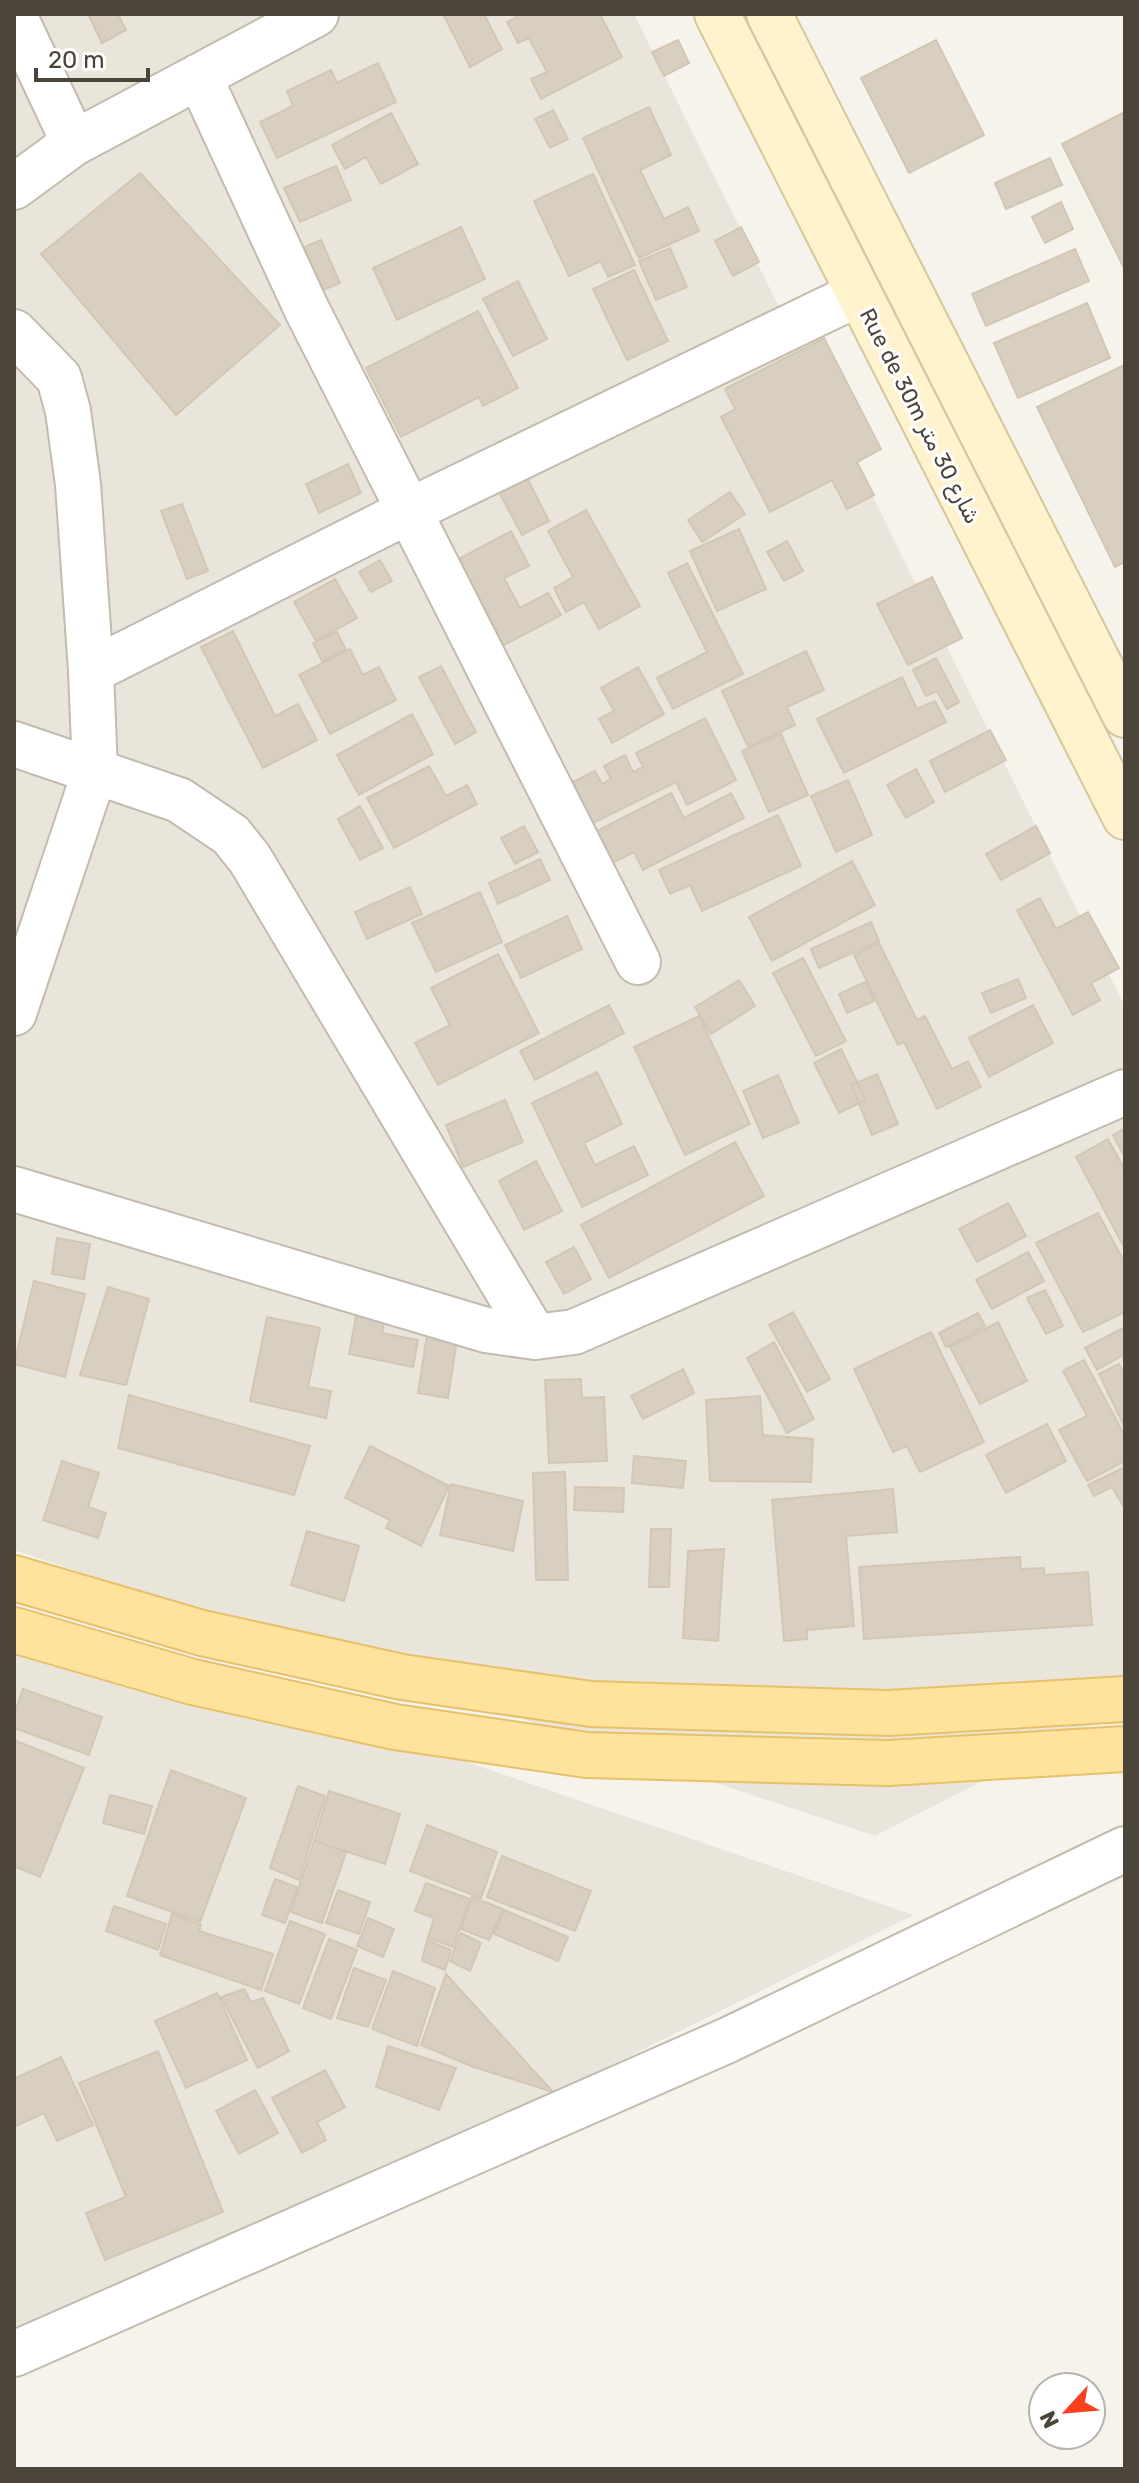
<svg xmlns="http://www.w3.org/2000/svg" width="1139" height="2483" viewBox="0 0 1139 2483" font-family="Rubik,Cairo,sans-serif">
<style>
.residential{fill:#eae5da}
.building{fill:#d8cfc1;stroke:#d3c7b4;stroke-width:2}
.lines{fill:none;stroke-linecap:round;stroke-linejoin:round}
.street-casing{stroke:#c2bbae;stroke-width:48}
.secondary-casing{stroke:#d6c79b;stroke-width:48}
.primary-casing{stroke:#e6c16a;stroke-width:48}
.street{stroke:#fff;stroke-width:44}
.secondary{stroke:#fff3cd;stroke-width:44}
.primary{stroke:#ffe39c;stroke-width:44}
.labels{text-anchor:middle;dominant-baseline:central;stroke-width:6;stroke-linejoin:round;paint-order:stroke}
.street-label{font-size:22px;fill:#4b4439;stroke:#fff}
</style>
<rect width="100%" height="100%" fill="#f6f3ec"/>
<path class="residential" d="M14,14H634L1125,1007V1708L875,1836L14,1550Z
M14,1607L914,1915L14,2361Z"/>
<path class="building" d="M88,14H118L126,30L102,43Z
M443,14H484L502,49L470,67Z
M514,14H600L622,57L541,99L531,79L547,72L529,38L518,43L507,22L516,18Z
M678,40L689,63L664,76L652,52Z
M936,40L984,135L909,173L861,78Z
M378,63L396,102L277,158L260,122L293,106L287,91L331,70L337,83Z
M649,107L671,155L640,170L664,219L688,207L699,231L639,258L583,138Z
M553,110L568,139L550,148L535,119Z
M1125,112V270L1062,144Z
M391,113L418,164L381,184L366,157L345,169L332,145Z
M1050,158L1062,185L1006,209L995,183Z
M336,166L351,200L300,222L284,188Z
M140,173L280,325L176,415L41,254Z
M593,174L635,265L608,277L601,261L569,276L534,201Z
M1061,202L1073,229L1045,243L1032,217Z
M461,227L485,279L397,320L373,268Z
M741,227L759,262L733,276L715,241Z
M321,240L340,283L321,291L302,248Z
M670,248L687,287L656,300L639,261Z
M1075,249L1089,281L986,326L972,294Z
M634,270L668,341L627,360L593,289Z
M518,281L547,339L513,356L483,299Z
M1087,303L1110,358L1018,398L994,343Z
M478,311L518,388L483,406L479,397L401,437L366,368Z
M824,338L881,449L857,462L874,495L847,509L832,480L770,512L721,417L735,409L725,389Z
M1122,366L1125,371V562L1115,567L1037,407Z
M348,464L361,493L319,513L306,484Z
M527,478L549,521L522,535L499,492Z
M730,492L745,514L702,542L688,520Z
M182,504L208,571L187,579L161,511Z
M586,510L640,606L599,629L584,602L566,612L554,588L573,577L548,531Z
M739,529L766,589L717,611L690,551Z
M511,531L529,566L504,578L520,608L548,593L561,615L502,646L457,560Z
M787,541L803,571L784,581L767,552Z
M380,560L392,581L371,592L359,572Z
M687,563L743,674L673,709L657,678L707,652L668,573Z
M932,577L962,638L908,665L877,604Z
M335,579L357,618L316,641L294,602Z
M233,631L275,716L298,704L317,740L263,768L201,647Z
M337,632L346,650L322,661L313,643Z
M350,649L363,675L379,667L396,700L330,734L299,675Z
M806,651L824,690L787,707L795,725L748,747L722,691Z
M936,658L959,702L947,709L937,691L926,696L913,670Z
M441,666L476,732L455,744L419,677Z
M638,667L664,714L612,743L599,719L614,711L601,688Z
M902,677L917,709L935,701L946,722L844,773L817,719Z
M412,714L433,754L359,795L337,755Z
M705,718L736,780L687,805L676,782L593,823L573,782L595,771L602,784L611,779L604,766L625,755L633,772L643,767L636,753Z
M990,730L1006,760L945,792L930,761Z
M781,734L808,795L769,812L742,751Z
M429,766L446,796L467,785L477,804L394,848L367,798Z
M916,769L934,802L906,818L887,785Z
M848,780L872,835L836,852L811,796Z
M671,793L684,818L731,793L744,818L643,870L634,852L611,864L595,832Z
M360,806L383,848L360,860L338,819Z
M778,815L801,866L702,911L690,885L670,894L659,870Z
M524,826L538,852L515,864L501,838Z
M1036,826L1050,853L1001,880L986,854Z
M540,859L550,880L498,904L489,883Z
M852,861L875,905L772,961L749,917Z
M410,887L422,914L367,939L355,912Z
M480,892L502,942L436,972L412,923Z
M1040,898L1056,929L1088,912L1119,968L1091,983L1100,1000L1073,1015L1017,910Z
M567,916L582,949L521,978L505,945Z
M871,922L879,941L819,968L811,949Z
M879,943L917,1020L925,1016L952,1069L968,1061L981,1087L937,1109L904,1042L898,1045L854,955Z
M498,954L539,1033L438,1085L415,1043L450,1025L431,988Z
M803,958L846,1041L816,1056L773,973Z
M1018,979L1026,998L991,1013L982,993Z
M739,980L755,1006L711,1034L695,1007Z
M865,982L874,1001L847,1013L839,994Z
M609,1005L624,1033L535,1080L520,1051Z
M1033,1005L1053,1043L989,1077L969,1038Z
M699,1016L750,1124L685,1155L634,1047Z
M841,1049L866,1100L839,1113L814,1063Z
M597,1072L622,1124L584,1143L595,1165L634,1146L648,1175L582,1207L532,1103Z
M877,1074L898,1124L872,1135L851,1085Z
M778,1075L799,1123L763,1138L743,1091Z
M505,1100L523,1142L463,1167L446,1125Z
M1125,1128V1157L1113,1135Z
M1108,1139L1125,1170V1249L1076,1157Z
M735,1142L764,1196L609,1278L581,1225Z
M536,1161L562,1211L524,1230L499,1181Z
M1008,1203L1026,1236L977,1262L959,1229Z
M1098,1213L1125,1263V1312L1083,1332L1036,1243Z
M57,1238L90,1244L84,1279L52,1274Z
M574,1247L591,1279L564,1294L546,1262Z
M1028,1252L1044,1281L992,1309L976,1280Z
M34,1281L85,1294L65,1377L14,1364Z
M108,1287L149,1299L126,1385L80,1375Z
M1045,1290L1063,1326L1046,1334L1027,1298Z
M357,1311L385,1317L382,1333L418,1340L413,1367L349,1354Z
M793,1312L830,1379L807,1392L769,1325Z
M978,1313L985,1326L946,1347L939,1333Z
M267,1317L320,1328L308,1387L331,1391L326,1418L250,1401Z
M998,1322L1027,1381L980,1404L950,1347Z
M1125,1327V1354L1097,1370L1085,1348Z
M428,1329L458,1333L448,1398L418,1393Z
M931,1332L984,1442L920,1472L907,1446L893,1452L854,1369Z
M774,1342L814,1419L787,1433L747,1358Z
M1084,1360L1125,1436V1461L1087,1481L1059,1430L1087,1416L1063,1371Z
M1119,1364L1125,1376V1428L1099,1374Z
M683,1369L694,1393L643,1419L631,1396Z
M581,1379L582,1398L604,1397L607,1461L549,1463L545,1380Z
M129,1395L310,1446L294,1495L118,1448Z
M760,1396L763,1435L813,1439L811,1482L710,1481L706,1400Z
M1047,1424L1066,1461L1006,1493L986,1455Z
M370,1446L449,1486L421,1546L386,1528L390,1520L345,1498Z
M634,1456L686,1461L683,1488L632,1483Z
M62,1461L99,1473L88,1507L106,1513L98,1538L43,1520Z
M1125,1467V1509L1112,1487L1094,1496L1088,1485Z
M565,1472L568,1580H536L533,1473Z
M451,1484L523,1501L513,1551L440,1535Z
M575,1487L624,1488L623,1512L574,1510Z
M893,1489L897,1532L846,1536L854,1626L807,1630V1639L784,1641L772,1500Z
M651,1529H671L669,1587H649Z
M307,1531L359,1546L344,1601L291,1585Z
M724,1549L718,1641L683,1638L688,1551Z
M1020,1557L1021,1569L1044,1568V1575L1088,1572L1092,1625L864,1639L859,1567Z
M23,1689L102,1717L89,1755L14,1728V1715Z
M14,1740L84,1768L40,1877L14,1866Z
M171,1770L246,1798L200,1922L127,1896Z
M298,1786L325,1796L299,1880L270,1868Z
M329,1791L400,1814L385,1864L314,1841Z
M110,1795L152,1806L144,1834L103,1823Z
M427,1825L497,1852L481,1898L410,1871Z
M314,1841L346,1852L322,1923L291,1912Z
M502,1856L591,1891L575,1931L487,1897Z
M275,1879L297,1887L285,1923L262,1915Z
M426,1883L470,1899L453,1947L428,1938L434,1918L415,1911Z
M338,1890L370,1902L359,1934L326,1923Z
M472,1897L503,1909L489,1940L461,1929Z
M114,1906L166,1924L158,1950L106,1931Z
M504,1910L568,1937L558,1961L494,1934Z
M172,1914L201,1925L199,1931L273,1954L261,1990L160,1955Z
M368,1918L394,1929L383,1957L357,1946Z
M290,1921L325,1934L299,2004L265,1991Z
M461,1933L481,1943L470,1971L450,1961Z
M329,1939L357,1950L331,2019L303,2008Z
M427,1940L451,1950L445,1970L422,1961Z
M354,1968L386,1980L368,2027L337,2018Z
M393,1971L435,1988L417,2046L372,2029Z
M446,1974L553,2092L471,2066L421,2045Z
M244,1989L251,2002L263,1998L289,2051L258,2068L221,1997Z
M217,1993L247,2060L186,2088L155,2021Z
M388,2046L456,2068L439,2110L376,2087Z
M158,2051L223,2212L105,2260L86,2213L126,2197L79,2083Z
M61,2057L93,2125L57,2141L44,2113L14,2127V2079Z
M325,2070L345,2107L317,2122L326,2140L302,2153L272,2098Z
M255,2090L278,2133L239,2154L216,2111Z"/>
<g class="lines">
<g class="street-casing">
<path id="street" d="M14,15L74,143
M199,76L307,310L638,962
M14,187L74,143L316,14
M14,332L59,378L68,411L78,484L91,671L95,771L14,1013
M91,671L409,511L858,294
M14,744L179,800L231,835L250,859L535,1337
M14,1189L486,1330L535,1337L574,1332L1125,1092
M14,2354L728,2040L1125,1849"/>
</g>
<g class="secondary-casing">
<path id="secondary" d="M717,14L1125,817
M769,14L1125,715"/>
</g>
<g class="primary-casing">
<path id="primary" d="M14,1578L202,1633L402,1677L591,1704L889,1713L1125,1699
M14,1630L193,1682L395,1727L587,1755L888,1763L1125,1749"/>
</g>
<use href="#street" class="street"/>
<use href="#secondary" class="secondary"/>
<use href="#primary" class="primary"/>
</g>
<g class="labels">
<g class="street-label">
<text transform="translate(920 416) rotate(63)">Rue de 30m شارع 30 متر</text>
</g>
</g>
<rect width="1139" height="2483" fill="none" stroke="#4b4439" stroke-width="32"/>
<g transform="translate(1067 2411) rotate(244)"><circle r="38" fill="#ffffff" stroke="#b7b4b0" stroke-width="2"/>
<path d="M0-6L14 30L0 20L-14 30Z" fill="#fc3f1d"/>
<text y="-12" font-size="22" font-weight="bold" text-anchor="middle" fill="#4b4439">N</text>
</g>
<path d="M36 68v12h112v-12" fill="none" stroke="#4b4439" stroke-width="4"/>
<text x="48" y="68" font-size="24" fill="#4b4439" stroke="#ffffff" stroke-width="6" paint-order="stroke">20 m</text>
</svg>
